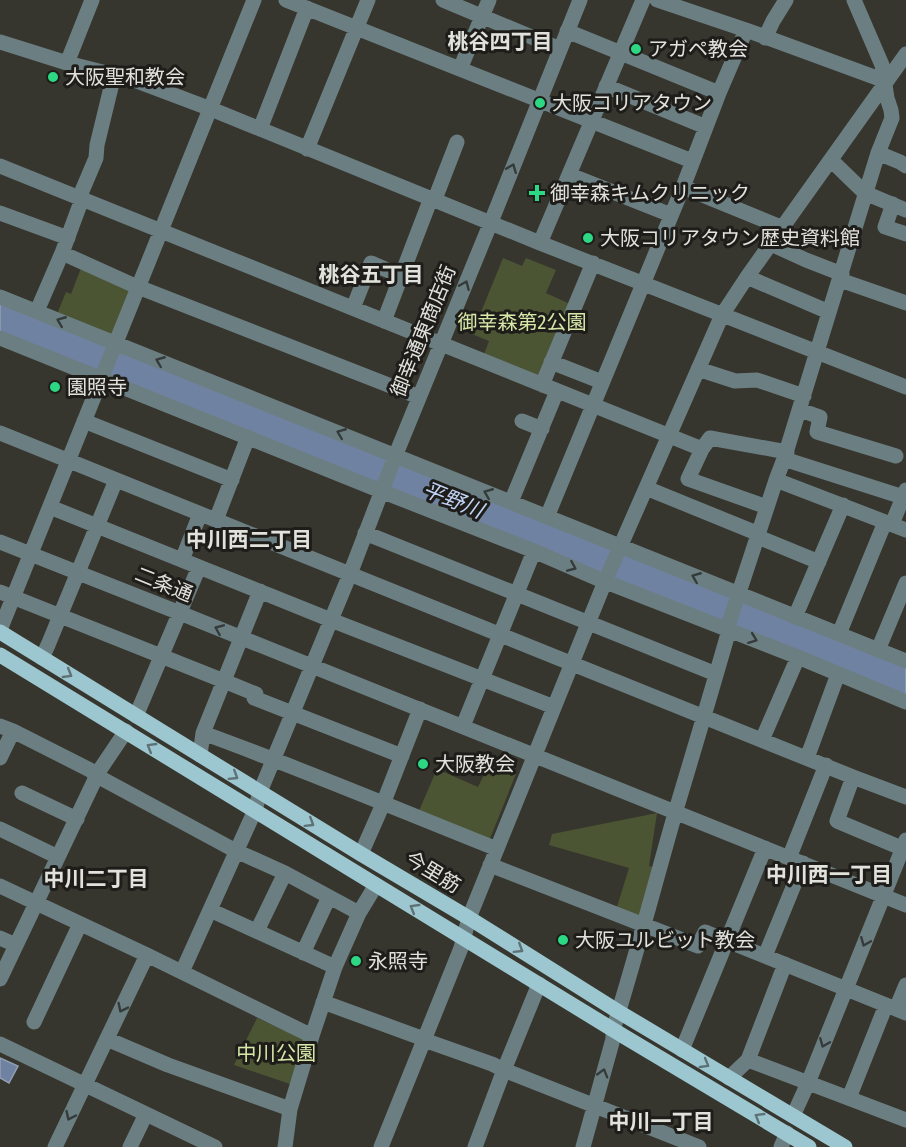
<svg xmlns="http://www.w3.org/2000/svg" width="906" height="1147" viewBox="0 0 906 1147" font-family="'Fira Sans Condensed','Noto Sans JP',sans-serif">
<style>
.green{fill:#4b5433}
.water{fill:#7082a2;stroke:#929fb4;stroke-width:1.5}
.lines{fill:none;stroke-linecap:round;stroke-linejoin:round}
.minor{stroke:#6b7f83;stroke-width:15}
.major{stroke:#9dc7d0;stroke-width:15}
.oneway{stroke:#353a3a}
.oneway2{stroke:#5e7275}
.poi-dot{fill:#2dd884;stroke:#1e1d1a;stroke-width:2}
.labels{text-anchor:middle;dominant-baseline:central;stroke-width:6;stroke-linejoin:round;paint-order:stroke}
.poi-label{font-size:20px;fill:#e2e2dd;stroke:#1e1d1a;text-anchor:start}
.park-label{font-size:20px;fill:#d6e7a8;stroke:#1e1d1a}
.street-label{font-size:20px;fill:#e2e2dd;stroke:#1e1d1a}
.neighbourhood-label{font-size:21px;font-weight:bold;fill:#e2e2dd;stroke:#1e1d1a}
.water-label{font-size:21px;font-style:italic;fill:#c0d3f4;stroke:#1e1d1a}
</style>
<rect width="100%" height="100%" fill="#37362e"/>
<path class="green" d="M503,258L522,266L526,258L556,270L546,293L570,304L538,380L483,357L489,341L472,334Z
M81,268L132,289L111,337L57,314L66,292L71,294Z
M489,764L516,774L489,841L418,813L437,769L478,787Z
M657,813L649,866L656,868L641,920L616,910L629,868L549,845L552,834Z
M257,1018L302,1038L306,1042L293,1085L234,1065Z"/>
<path class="water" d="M0,301L906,666V698L0,334Z
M0,1058L18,1066L9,1083L0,1078Z"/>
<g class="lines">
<path class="minor" d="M286,0L692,161
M443,0L560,49
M657,0L746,30L877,78L885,83
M567,31L719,93
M765,38L773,21L786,0
M0,42L67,63L134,80L211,109L540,243L906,387
M67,63L92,0
M460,69L489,0
M606,86L706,127
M260,129L307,8
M307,149L368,0
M878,153L900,162L906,166
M831,160L865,193L906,210
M0,166L702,449L688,479L767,507
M570,175L671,215
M683,187L783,228
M79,198L96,158L97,145L114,75
M435,199L457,142
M893,204L885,227L906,234
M0,213L68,238
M540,243L643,0
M771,244L806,260L842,274
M62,253L133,285L419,397
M747,277L829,312
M840,280L906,303
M0,297L906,661
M353,308L371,263L401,276
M37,311L62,253L82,199
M384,321L431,198
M0,338L381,491L534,551L601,580L798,657L906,702
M551,362L602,382
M698,369L735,381L757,380L804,396
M542,385L593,263
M800,410L820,417L817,432L896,456
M84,421L232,480
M522,421L542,429
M0,433L853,777L906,797
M702,449L710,438L787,452
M784,459L903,497
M776,480L906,530
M646,488L759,534
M511,502L557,391
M50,507L331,620L554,707
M547,517L683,187L719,93L746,30
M216,520L248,437
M892,524L906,490
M365,533L716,674
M758,537L819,562
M0,542L180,613L906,905
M182,560L200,514
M0,592L224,681L256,694L254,698L402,756
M795,617L843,505
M0,630L254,0
M839,634L885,522
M878,650L906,583
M42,658L48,645L116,480
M136,716L199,567
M0,726L13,731L90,770L97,776L236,851L285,873L359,913
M463,726L534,551
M203,733C302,769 399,810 497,849
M762,740L798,657
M200,755L203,733L260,591
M0,758L13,731
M807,758L838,674
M853,777L837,821L906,850
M22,793L77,819
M0,829L58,857
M361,854L383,804L420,709
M789,858L826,765
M490,865L698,946L705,932L906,1013
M0,886L147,955L312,1036
M210,910L335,967
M257,931L285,873
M0,938L16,945
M303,953L329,897
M765,956L803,863
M182,972L255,810L260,792L350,574L394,459L491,222L580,0
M0,979L99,771L126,731
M323,1002L424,1039
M896,1009L906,985
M34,1022L80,924
M107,1039L168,1065L290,1109
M424,1040L492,1064L504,1070L699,1147
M0,1044L215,1147
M682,1050L765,848
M748,1060L906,1120
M729,1078L748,1060L785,964
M849,1098L886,1005
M793,1116L808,1083L906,840
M55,1147L147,955
M130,1147L146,1114
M285,1147L290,1109L312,1036L335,967L359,913L376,885
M381,1147L461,948L469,918L606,579L722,315L747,277L906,54
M475,1147L504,1070L539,984
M583,1147L613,1039V1030C636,957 655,883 676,810C694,750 712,690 729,630L728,626L776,480L784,459L878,153L892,118L891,110L887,98L882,65L854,0
M781,1147L787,1133"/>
<path class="major" d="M0,632L361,854L469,918L619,1012L845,1147
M0,655L625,1037L809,1147"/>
</g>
<defs><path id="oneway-chevron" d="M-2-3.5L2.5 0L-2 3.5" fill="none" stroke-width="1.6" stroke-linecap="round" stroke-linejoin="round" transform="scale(1.5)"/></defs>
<g class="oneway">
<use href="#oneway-chevron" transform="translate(512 168) rotate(-68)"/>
<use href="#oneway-chevron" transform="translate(465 285) rotate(-67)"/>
<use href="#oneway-chevron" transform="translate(61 321) rotate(-158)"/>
<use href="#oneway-chevron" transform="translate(160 361) rotate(-158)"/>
<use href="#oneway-chevron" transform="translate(341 433) rotate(-158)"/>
<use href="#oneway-chevron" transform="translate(488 493) rotate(-158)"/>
<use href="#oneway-chevron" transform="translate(572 567) rotate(23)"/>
<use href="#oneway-chevron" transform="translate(696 577) rotate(-158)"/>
<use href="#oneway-chevron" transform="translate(219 629) rotate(-157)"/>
<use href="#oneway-chevron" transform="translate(753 639) rotate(21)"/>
<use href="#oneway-chevron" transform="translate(865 942) rotate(112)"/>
<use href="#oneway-chevron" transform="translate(122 1008) rotate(116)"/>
<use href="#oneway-chevron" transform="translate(824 1043) rotate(112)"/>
<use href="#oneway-chevron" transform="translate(603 1073) rotate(-74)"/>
<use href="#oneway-chevron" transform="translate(70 1116) rotate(115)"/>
</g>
<g class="oneway2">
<use href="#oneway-chevron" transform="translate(68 674) rotate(31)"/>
<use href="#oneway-chevron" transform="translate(151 747) rotate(-149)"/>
<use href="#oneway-chevron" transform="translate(234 776) rotate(32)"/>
<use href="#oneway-chevron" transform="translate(310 823) rotate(32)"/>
<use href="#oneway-chevron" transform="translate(414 908) rotate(-149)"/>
<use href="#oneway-chevron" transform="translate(519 949) rotate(32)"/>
<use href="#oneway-chevron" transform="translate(705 1064) rotate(30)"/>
<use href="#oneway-chevron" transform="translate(759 1117) rotate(-149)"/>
</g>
<g class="poi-dot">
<circle cx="636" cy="49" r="6"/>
<circle cx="53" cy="77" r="6"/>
<circle cx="540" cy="103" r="6"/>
<path d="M534 184h6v6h6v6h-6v6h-6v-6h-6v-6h6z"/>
<circle cx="588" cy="238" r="6"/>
<circle cx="55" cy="387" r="6"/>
<circle cx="423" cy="764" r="6"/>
<circle cx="563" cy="940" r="6"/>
<circle cx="356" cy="961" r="6"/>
</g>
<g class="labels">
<g class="poi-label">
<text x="648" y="49">アガペ教会</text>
<text x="65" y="77">大阪聖和教会</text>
<text x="552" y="103">大阪コリアタウン</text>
<text x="550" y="193">御幸森キムクリニック</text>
<text x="600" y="238">大阪コリアタウン歴史資料館</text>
<text x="67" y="387">園照寺</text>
<text x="435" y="764">大阪教会</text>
<text x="575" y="940">大阪ユルビット教会</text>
<text x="368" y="961">永照寺</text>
</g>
<g class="park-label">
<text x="522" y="322">御幸森第2公園</text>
<text x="276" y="1053">中川公園</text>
</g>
<g class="street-label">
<text transform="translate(423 331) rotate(-68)">御幸通東商店街</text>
<text transform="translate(164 584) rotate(22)">二条通</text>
<text transform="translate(433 872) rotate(31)">今里筋</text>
</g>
<g class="neighbourhood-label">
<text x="500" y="42">桃谷四丁目</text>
<text x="371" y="275">桃谷五丁目</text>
<text x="249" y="540">中川西二丁目</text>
<text x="829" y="875">中川西一丁目</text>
<text x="96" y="879">中川二丁目</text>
<text x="661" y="1122">中川一丁目</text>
</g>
<g class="water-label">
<text transform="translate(453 500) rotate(22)">平野川</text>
</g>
</g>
</svg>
